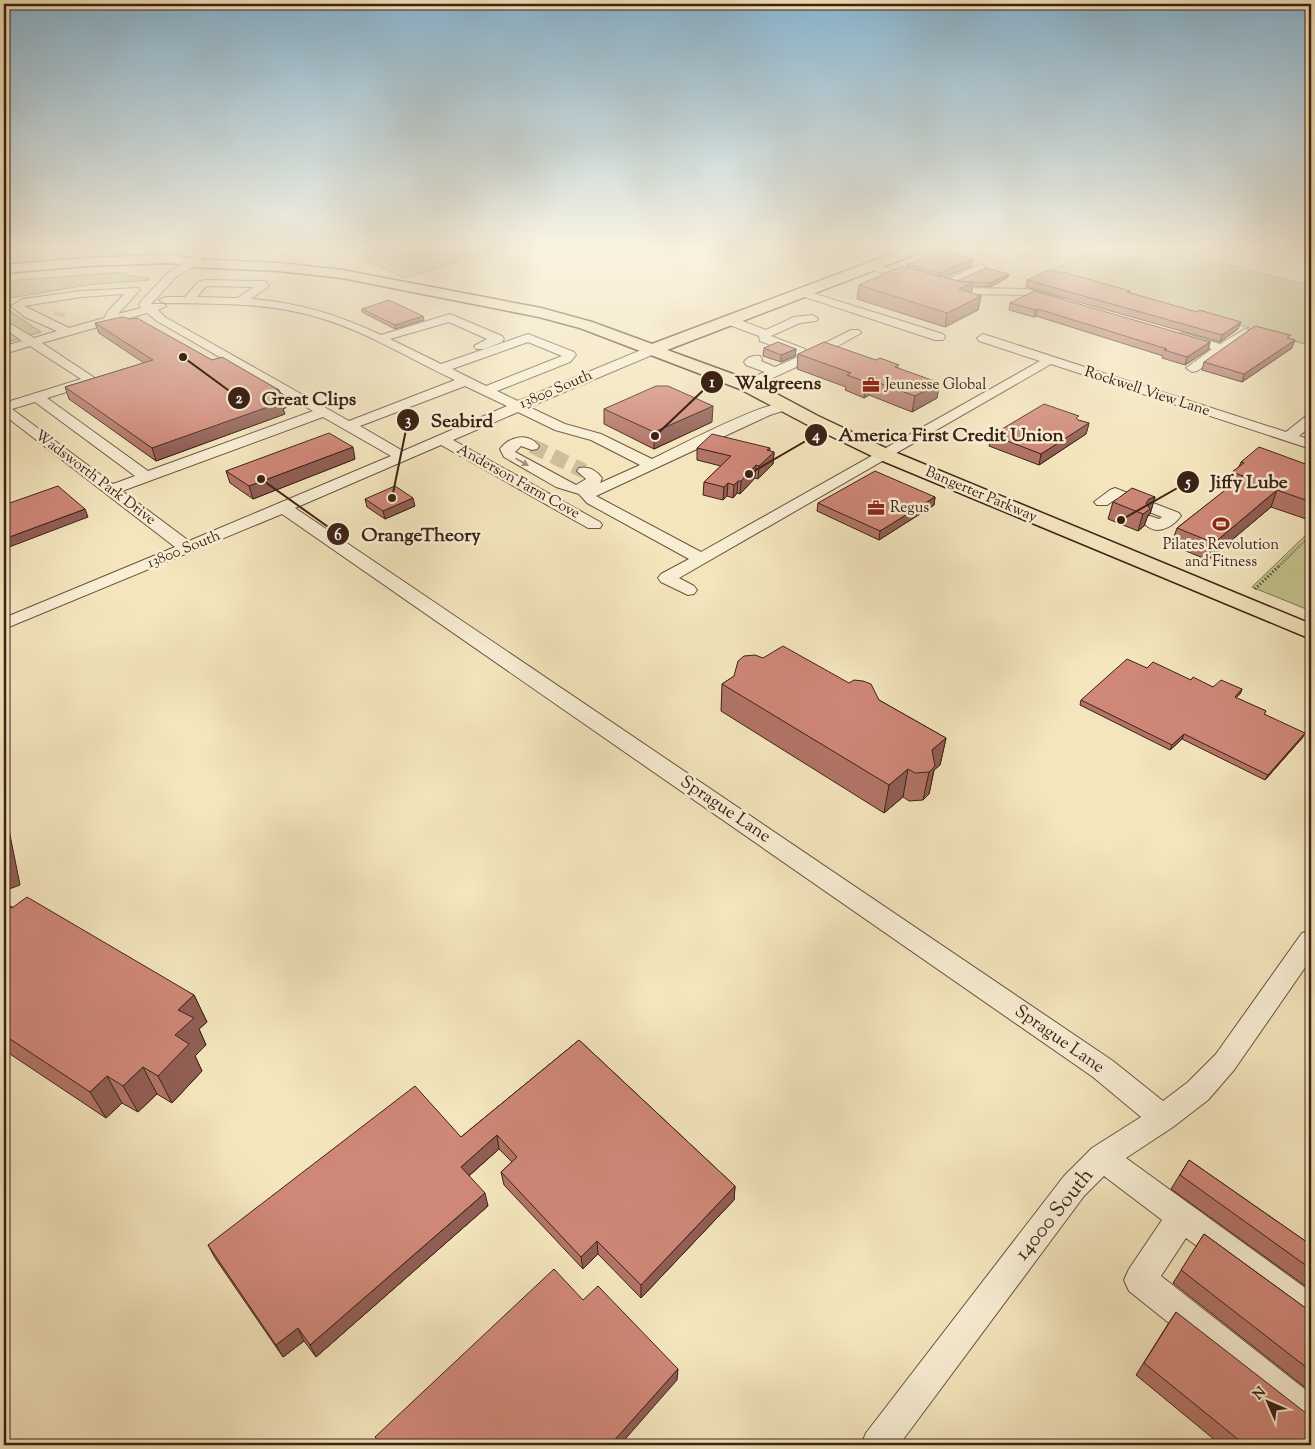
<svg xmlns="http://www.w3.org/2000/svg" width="1315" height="1449" viewBox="0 0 1315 1449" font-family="'Sorts Mill Goudy',serif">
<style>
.green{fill:#c2c28c;stroke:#7f7250}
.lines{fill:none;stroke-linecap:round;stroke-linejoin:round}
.canal{fill:#9ebdb8;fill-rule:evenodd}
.minor-tunnel-far1{stroke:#cfbe9b;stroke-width:12;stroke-dasharray:12 5.5;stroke-linecap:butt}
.minor-tunnel{stroke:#cfbe9b;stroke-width:15;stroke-dasharray:15 8;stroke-linecap:butt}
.minor-casing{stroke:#6a533f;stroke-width:2}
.major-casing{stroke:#3c2215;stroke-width:3}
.path-far1{stroke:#3c2215;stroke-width:2.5;stroke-dasharray:0.5 2;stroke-linecap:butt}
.path{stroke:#3c2215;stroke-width:3;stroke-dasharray:1 2.5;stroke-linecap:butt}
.minor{fill:#f8eed4;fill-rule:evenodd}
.major{fill:#f4e5bd;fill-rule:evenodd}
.wall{fill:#b27467;stroke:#3c2215}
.shaded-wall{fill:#915e54;stroke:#3c2215}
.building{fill:#cf8778;stroke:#3c2215}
.oneway{fill:#a3927e}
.labels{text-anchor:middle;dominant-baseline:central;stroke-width:5;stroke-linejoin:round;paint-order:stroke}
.far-poi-label{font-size:15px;fill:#3c2215;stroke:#f8eed4;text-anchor:start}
.far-street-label{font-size:15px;fill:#3c2215;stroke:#f8eed4}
.street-label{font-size:18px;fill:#3c2215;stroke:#f8eed4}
.near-street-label{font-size:21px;fill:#3c2215;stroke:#f8eed4}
.leader{fill:none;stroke:#3c2215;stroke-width:2}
.callout-dot{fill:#3c2215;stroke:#f8eed4;stroke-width:2}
.mark-label{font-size:15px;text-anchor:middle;font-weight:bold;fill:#fff}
.callout-label{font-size:19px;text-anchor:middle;font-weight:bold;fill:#3c2215;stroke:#f8eed4;stroke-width:5;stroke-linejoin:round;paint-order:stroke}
</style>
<rect width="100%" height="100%" fill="#f4e5bd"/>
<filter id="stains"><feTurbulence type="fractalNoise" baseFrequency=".004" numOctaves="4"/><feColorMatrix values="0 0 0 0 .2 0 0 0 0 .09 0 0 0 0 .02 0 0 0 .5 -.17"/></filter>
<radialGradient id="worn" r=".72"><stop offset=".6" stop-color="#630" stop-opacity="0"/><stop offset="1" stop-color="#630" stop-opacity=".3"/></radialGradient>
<path class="green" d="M37,248H189L174,255L100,257L4,264V250Z
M336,248H502L405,278Z
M1099,248H1165L1311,286V346L1052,270Z
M126,272L127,275L148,278L150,280L87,285L4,299V281Z
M4,307L41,332L8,342L10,345L4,348Z
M1311,530V611L1252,587Z"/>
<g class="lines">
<path class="canal" d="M1299,248H1309L1311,250V260L1307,259Z"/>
<path class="minor-tunnel-far1" d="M59,316L60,312"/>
<path class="minor-tunnel" d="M532,446L584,471"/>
<g class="minor-casing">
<path id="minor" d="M200,248H211L196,265L176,277L151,304H164L166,306L158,310L165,317L349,421L455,380C412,360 365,331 320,318C270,302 216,304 165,303L159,300L165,297H185L198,282L205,280L262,281L266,282L269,286L251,299C297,302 339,315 381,335L450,314L502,336L504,339L502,342L484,349H476L474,346L487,339L449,322L390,339L441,364L528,334L574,352L576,355L570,362L497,391L518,401L651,346H659L661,349L659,352L529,407L565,424L601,434L652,459C675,448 772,397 792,402L794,405L792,408L770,415L596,496L701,552L1040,361L979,341L977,338L983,334L1286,432L1306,416L1311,415V426L1299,436L1311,440V449L1051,364L679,578L694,586L697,590L694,594L688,595L661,582L658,578L661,574L689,559L587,503L579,494L556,487L504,457L500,449C510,436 528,432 539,446L537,449L532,450L521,446L515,452L576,485L586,479L577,471L579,468C588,466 596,470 602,478L600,483L640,465L591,440L555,430L518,412L453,440L600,522L602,525L600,528H588L441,445L295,508L1113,1061L1163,1101L1188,1082L1216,1054L1302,933L1311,930V959L1234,1070L1208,1100L1173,1127L1126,1158L1311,1292V1327L1300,1322L1186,1238L1161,1276L1311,1394V1432L1299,1427L1129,1291L1124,1280L1129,1269L1162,1220L1104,1176L1084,1196L899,1445H861L866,1433L1064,1176L1092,1148L1141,1117L1093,1077L282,514L4,629V618L175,547L4,415V403L81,379L30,346L4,354V346L22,341L4,328V320L34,338L57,331L25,317L11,306L23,299L81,291L138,288L140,290L138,292L118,314L141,308L139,305L142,300L168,273L188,261ZM206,286L254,287L237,298L197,297ZM124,294L109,310L104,318L69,328L24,306L81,297ZM147,313L157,321L313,411L148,471L47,398L96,383L98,380L42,343ZM528,342L562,356L486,386L452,369ZM465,386L507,406L403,451L360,426ZM35,402L135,476L113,484L12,409ZM323,417L391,456L189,541L122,491Z
M870,263L919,277L920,279L915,282L866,268L865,266L866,264Z
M981,264L986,267L985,269L950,285L960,288L1028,289L1061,298L1063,300L1057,303L1028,295L960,294L935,288L933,286Z
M800,289L943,334L945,337L943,340H935L796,294L794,292L796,290Z
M812,315L816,317L818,319L816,321L800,323L771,336L805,349L807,352L851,330H859L861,333L822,355L751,388H741L739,385L741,382L765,372L746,365L744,362C747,357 754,355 760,356L762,359L761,361L775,367L800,356L760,341L759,336L724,323L722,320L724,317H732L766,330L794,317Z
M1245,329L1249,330L1251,333L1249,336L1197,371L1192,372L1186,368L1212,349L1179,340L1177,337L1179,334L1183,333L1220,344Z
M1115,488L1179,513L1181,516C1171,529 1154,537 1142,521L1144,518L1150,516L1159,519L1162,517L1116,499L1107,505H1097L1094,502L1110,490Z"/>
</g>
<g class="major-casing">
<path id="major" d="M907,248H926L924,251L667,350L752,381L818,416L892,451L1311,624V639L878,459L806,424L740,389L580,328L539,317L342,278L279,271L192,267L171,263L87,266L4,273V265L87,258L171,255L192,259L279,263L342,270L541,308L592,322L652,344Z"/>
</g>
<path class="path-far1" d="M1279,566L1311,535"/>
<path class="path" d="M1255,589L1280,565"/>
<use href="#minor" class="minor"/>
<use href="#major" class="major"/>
</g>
<path class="wall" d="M907,264L972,266L945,277L957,281L1009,274L1008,277L990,287L973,286L971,293L981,296L978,310L945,327L857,299L859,285L907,267Z
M1027,280L1130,291L1129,293L1238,329L1220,342L1026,287Z
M1010,303L1210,342L1208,350L1185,365L1162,358L1163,356L1036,316L1034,317L1009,310Z
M362,309L424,320L395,329L362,312Z
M95,323L212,360L279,390L287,407L283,409L285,414L156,461L69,399L65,387L144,363L99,333Z
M1290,339L1292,348L1242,382L1202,370L1204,362Z
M764,348L796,349L795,356L781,362L763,356Z
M798,354L899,368L937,398L912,412L869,395L864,398L845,390L846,387L797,369Z
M604,409L712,422L654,449L604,424Z
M1078,420L1089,423L1086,434L1039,465L989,446L992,435Z
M697,448L769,451L774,452L773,464L758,479L755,478L740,494L737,493L733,498L727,496L723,500L703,495L704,482L721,466L697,460Z
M355,459L253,499L230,483L226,471Z
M1241,462L1311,466V518L1309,520L1271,507L1208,560L1171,545L1177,528L1227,489L1226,488L1232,472L1239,467Z
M935,497L934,505L879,540L817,511L818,503Z
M1155,497L1150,514L1148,515L1144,526L1138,531L1108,519L1113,502Z
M365,499L415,506L385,519L367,507Z
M763,658L879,700L946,738L940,765L934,770L929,794L923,800L909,801L903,797L884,813L721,711L722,684Z
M1147,668L1191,680L1213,687L1242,689L1240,694L1236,698L1266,711L1264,714L1303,737L1265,780L1182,739L1170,750L1080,705L1081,700Z
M4,903L194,995L207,1022L199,1029L206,1045L195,1056L202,1071L172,1103L157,1094L138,1112L122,1103L106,1118L4,1050Z
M579,1040L735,1186L734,1200L641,1298L598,1254L583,1269L504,1185L501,1172L512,1162L499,1149L469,1176L488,1206L316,1357L304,1341L283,1357L215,1258L208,1245L461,1137Z
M1189,1160L1311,1245V1290L1171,1189Z
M1204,1234L1311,1312V1392L1173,1283Z
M1176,1312L1311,1445H1221L1136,1375L1168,1324Z"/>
<path class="shaded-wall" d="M973,259L972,266L939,280L940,273Z
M1009,274L1008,277L990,287V283Z
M973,282L971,296L959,289Z
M981,296L978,310L945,327L947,313Z
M1038,309L1036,316L1034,317L1035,310Z
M423,316L424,320L395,329V325Z
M1241,322L1238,329L1220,342L1222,335Z
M1295,340L1292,348L1242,382L1244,374Z
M1210,342L1208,350L1185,365L1187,357Z
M796,349L795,356L781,362V355Z
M871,380L869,395L864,398L866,382Z
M940,383L937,398L912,412L915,396Z
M276,390H279L281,397L285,396L287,407L283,409L285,414L156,461L152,448Z
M713,406L712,422L654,449V432Z
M1089,423L1086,434L1039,465L1041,454Z
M353,447L355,459L253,499L249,486Z
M770,448L769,457L774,452L773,464L758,479L759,466L767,450Z
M756,465L755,478L740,494L741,481Z
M738,481L737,493L733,498L734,485Z
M728,483L727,496L723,500L724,487Z
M1277,490L1271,507L1208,560L1214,543Z
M935,497L934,505L879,540L880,531Z
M1155,497L1150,514L1148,515L1144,526L1138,531L1146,503L1149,499Z
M413,498L415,506L385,519L383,511Z
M85,509L88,517L4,549V539Z
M1242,689L1240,694L1233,701L1235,697Z
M1305,733L1303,737L1265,780L1268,775Z
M1184,734L1182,739L1170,750L1172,745Z
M946,738L940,765L934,770L929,794L923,800L929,772L932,750Z
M908,769L903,797L884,813L889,785Z
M4,805L20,885L4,891Z
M194,995L207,1022L199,1029L206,1045L195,1056L202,1071L172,1103L158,1076L175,1035L178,1010Z
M143,1067L157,1094L138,1112L123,1086Z
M107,1076L122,1103L106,1118L90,1092Z
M497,1135L499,1149L464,1180L461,1167Z
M735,1186L734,1200L641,1298V1285Z
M485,1193L488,1206L316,1357L310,1345Z
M597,1241L598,1254L583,1269L581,1257Z
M298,1328L304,1341L283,1357L276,1345Z
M678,1369L677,1380L620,1445H610Z"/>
<path class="building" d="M942,250L973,259L940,273L907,264Z
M902,266L962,282H973L959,289L981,296L947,313L859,285Z
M986,268L1009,274L990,283L957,281Z
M1049,270L1060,274L1063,272L1130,291L1127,292L1197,312L1199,310L1241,322L1222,335L1027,280Z
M1034,291L1210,342L1187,357L1164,350L1167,349L1038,309L1035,310L1010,303Z
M389,300L423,316L395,325L362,309Z
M122,317L130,319L137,318L212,360L222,357L279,390H276L285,396L276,399L282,402L152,448L65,387L153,360L95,323Z
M1255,326L1290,335H1291L1287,338L1295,340L1244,374L1204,362Z
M778,342L796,349L781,355L764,348Z
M824,342L876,360L880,358L899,365L895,367L940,383L915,396L871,380L866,382L847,375L851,373L798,354Z
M656,386H668L713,406L654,432L604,409Z
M1044,404L1079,416L1076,418L1078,420L1089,423L1041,454L992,435Z
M329,433L353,447L249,486L226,471Z
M712,434L770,448L767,450L774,452L759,466L756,465L741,481H738L734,485L728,483L724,487L704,482L731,456L697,448Z
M1259,447L1311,466V502L1277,490L1214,543L1177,528L1243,476L1232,472L1244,463L1241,462Z
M875,471L935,497L880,531L818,503Z
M58,486L85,509L4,539V505Z
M395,486L413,498L383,511L365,499Z
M1132,488L1155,497L1149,499L1146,503L1150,509L1143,514L1113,502Z
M783,646L849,683L854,680L863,681L871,684L879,700L946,738L932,750L935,766L929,772L915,773L908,769L889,785L722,684L734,676L738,661L744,656L755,655L763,658Z
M1127,659L1147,668L1153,662L1191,680L1193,677L1213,687L1221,680L1242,689L1235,697L1266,711L1264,714L1305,733L1268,775L1184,734L1172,745L1081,700Z
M4,838L9,866L4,868Z
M27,897L194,995L178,1010L194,1018L175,1035L189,1044L158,1076L143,1067L123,1086L107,1076L90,1092L4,1035V904L12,908Z
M579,1040L735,1186L641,1285L597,1241L581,1257L501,1172L517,1157L497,1135L461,1167L485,1193L310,1345L298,1328L276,1345L208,1245L415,1086L461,1137Z
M1189,1160L1311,1245V1269L1180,1175Z
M1204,1234L1311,1312V1371L1181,1270Z
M554,1269L583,1300L598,1286L678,1369L610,1445H381L375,1437Z
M1176,1312L1311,1417V1445H1245L1144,1363Z"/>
<defs><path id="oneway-solid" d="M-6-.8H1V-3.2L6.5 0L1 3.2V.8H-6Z" transform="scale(1.25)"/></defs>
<use class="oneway" href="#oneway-solid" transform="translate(522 462) rotate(30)"/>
<linearGradient id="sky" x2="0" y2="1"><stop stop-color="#8ab8d5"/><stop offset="0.55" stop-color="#faf3e1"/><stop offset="1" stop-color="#faf3e1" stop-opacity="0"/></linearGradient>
<rect width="1315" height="451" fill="url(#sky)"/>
<defs>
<g id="office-bare" transform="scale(1.35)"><path d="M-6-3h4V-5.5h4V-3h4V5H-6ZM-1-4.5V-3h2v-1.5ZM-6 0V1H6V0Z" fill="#8f2418" stroke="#f8eed4" stroke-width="2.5" paint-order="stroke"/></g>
<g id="stadium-bare" transform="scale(1.35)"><path d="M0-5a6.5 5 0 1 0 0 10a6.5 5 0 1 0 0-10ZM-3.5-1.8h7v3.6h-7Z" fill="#8f2418" stroke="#f8eed4" stroke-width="2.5" paint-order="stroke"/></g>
</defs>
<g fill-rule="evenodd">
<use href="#office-bare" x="871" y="385"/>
<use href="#office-bare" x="876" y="508"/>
<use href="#stadium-bare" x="1221" y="524"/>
</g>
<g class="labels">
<g class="far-poi-label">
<text x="885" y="385">Jeunesse Global</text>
<text x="890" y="508">Regus</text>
<text x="1221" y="545" text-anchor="middle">Pilates Revolution<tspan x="1221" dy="17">and Fitness</tspan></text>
</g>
<g class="far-street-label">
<text transform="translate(556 390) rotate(-23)">13800 South</text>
<text transform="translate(1147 392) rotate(18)">Rockwell View Lane</text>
<text transform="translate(95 478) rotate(37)">Wadsworth Park Drive</text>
<text transform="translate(518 482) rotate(29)">Anderson Farm Cove</text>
<text transform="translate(981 495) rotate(23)">Bangerter Parkway</text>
<text transform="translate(184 550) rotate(-22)">13800 South</text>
</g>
<g class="street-label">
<text transform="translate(725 810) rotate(34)">Sprague Lane</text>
<text transform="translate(1059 1040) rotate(35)">Sprague Lane</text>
</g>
<g class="near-street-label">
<text transform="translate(1055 1215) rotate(-51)">14000 South</text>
</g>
</g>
<path class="leader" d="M655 436L712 382M183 357L239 398M392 498L408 420M749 474L816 435M1121 520L1188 482M261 479L338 534"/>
<g class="callout-dot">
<circle cx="655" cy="436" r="5"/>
<circle cx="183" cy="357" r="5"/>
<circle cx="392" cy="498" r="5"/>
<circle cx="749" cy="474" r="5"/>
<circle cx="1121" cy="520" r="5"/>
<circle cx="261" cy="479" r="5"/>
<circle cx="712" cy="382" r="12"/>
<circle cx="239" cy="398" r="12"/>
<circle cx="408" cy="420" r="12"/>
<circle cx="816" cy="435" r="12"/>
<circle cx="1188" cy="482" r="12"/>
<circle cx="338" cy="534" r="12"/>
</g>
<g class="mark-label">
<text x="712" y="387">1</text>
<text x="239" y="403">2</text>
<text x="408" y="425">3</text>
<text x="816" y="440">4</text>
<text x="1188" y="487">5</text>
<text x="338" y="540">6</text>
</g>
<g class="callout-label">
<text x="778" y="389">Walgreens</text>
<text x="309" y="405">Great Clips</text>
<text x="462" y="427">Seabird</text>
<text x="951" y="441">America First Credit Union</text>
<text x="1249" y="488">Jiffy Lube</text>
<text x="421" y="541">OrangeTheory</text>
</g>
<rect width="1315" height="1449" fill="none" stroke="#f4e5bd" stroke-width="20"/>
<rect x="5" y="5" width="1305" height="1439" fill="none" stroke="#3c2215" stroke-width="2.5"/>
<rect x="10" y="10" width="1295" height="1429" fill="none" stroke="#3c2215"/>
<g transform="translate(1268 1402) rotate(315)" stroke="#f8eed4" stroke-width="4" paint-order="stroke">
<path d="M0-4L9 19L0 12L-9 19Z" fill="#3c2215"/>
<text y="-8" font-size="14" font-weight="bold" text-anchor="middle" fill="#3c2215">N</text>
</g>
<rect width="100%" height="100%" filter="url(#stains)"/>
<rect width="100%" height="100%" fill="url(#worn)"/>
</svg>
